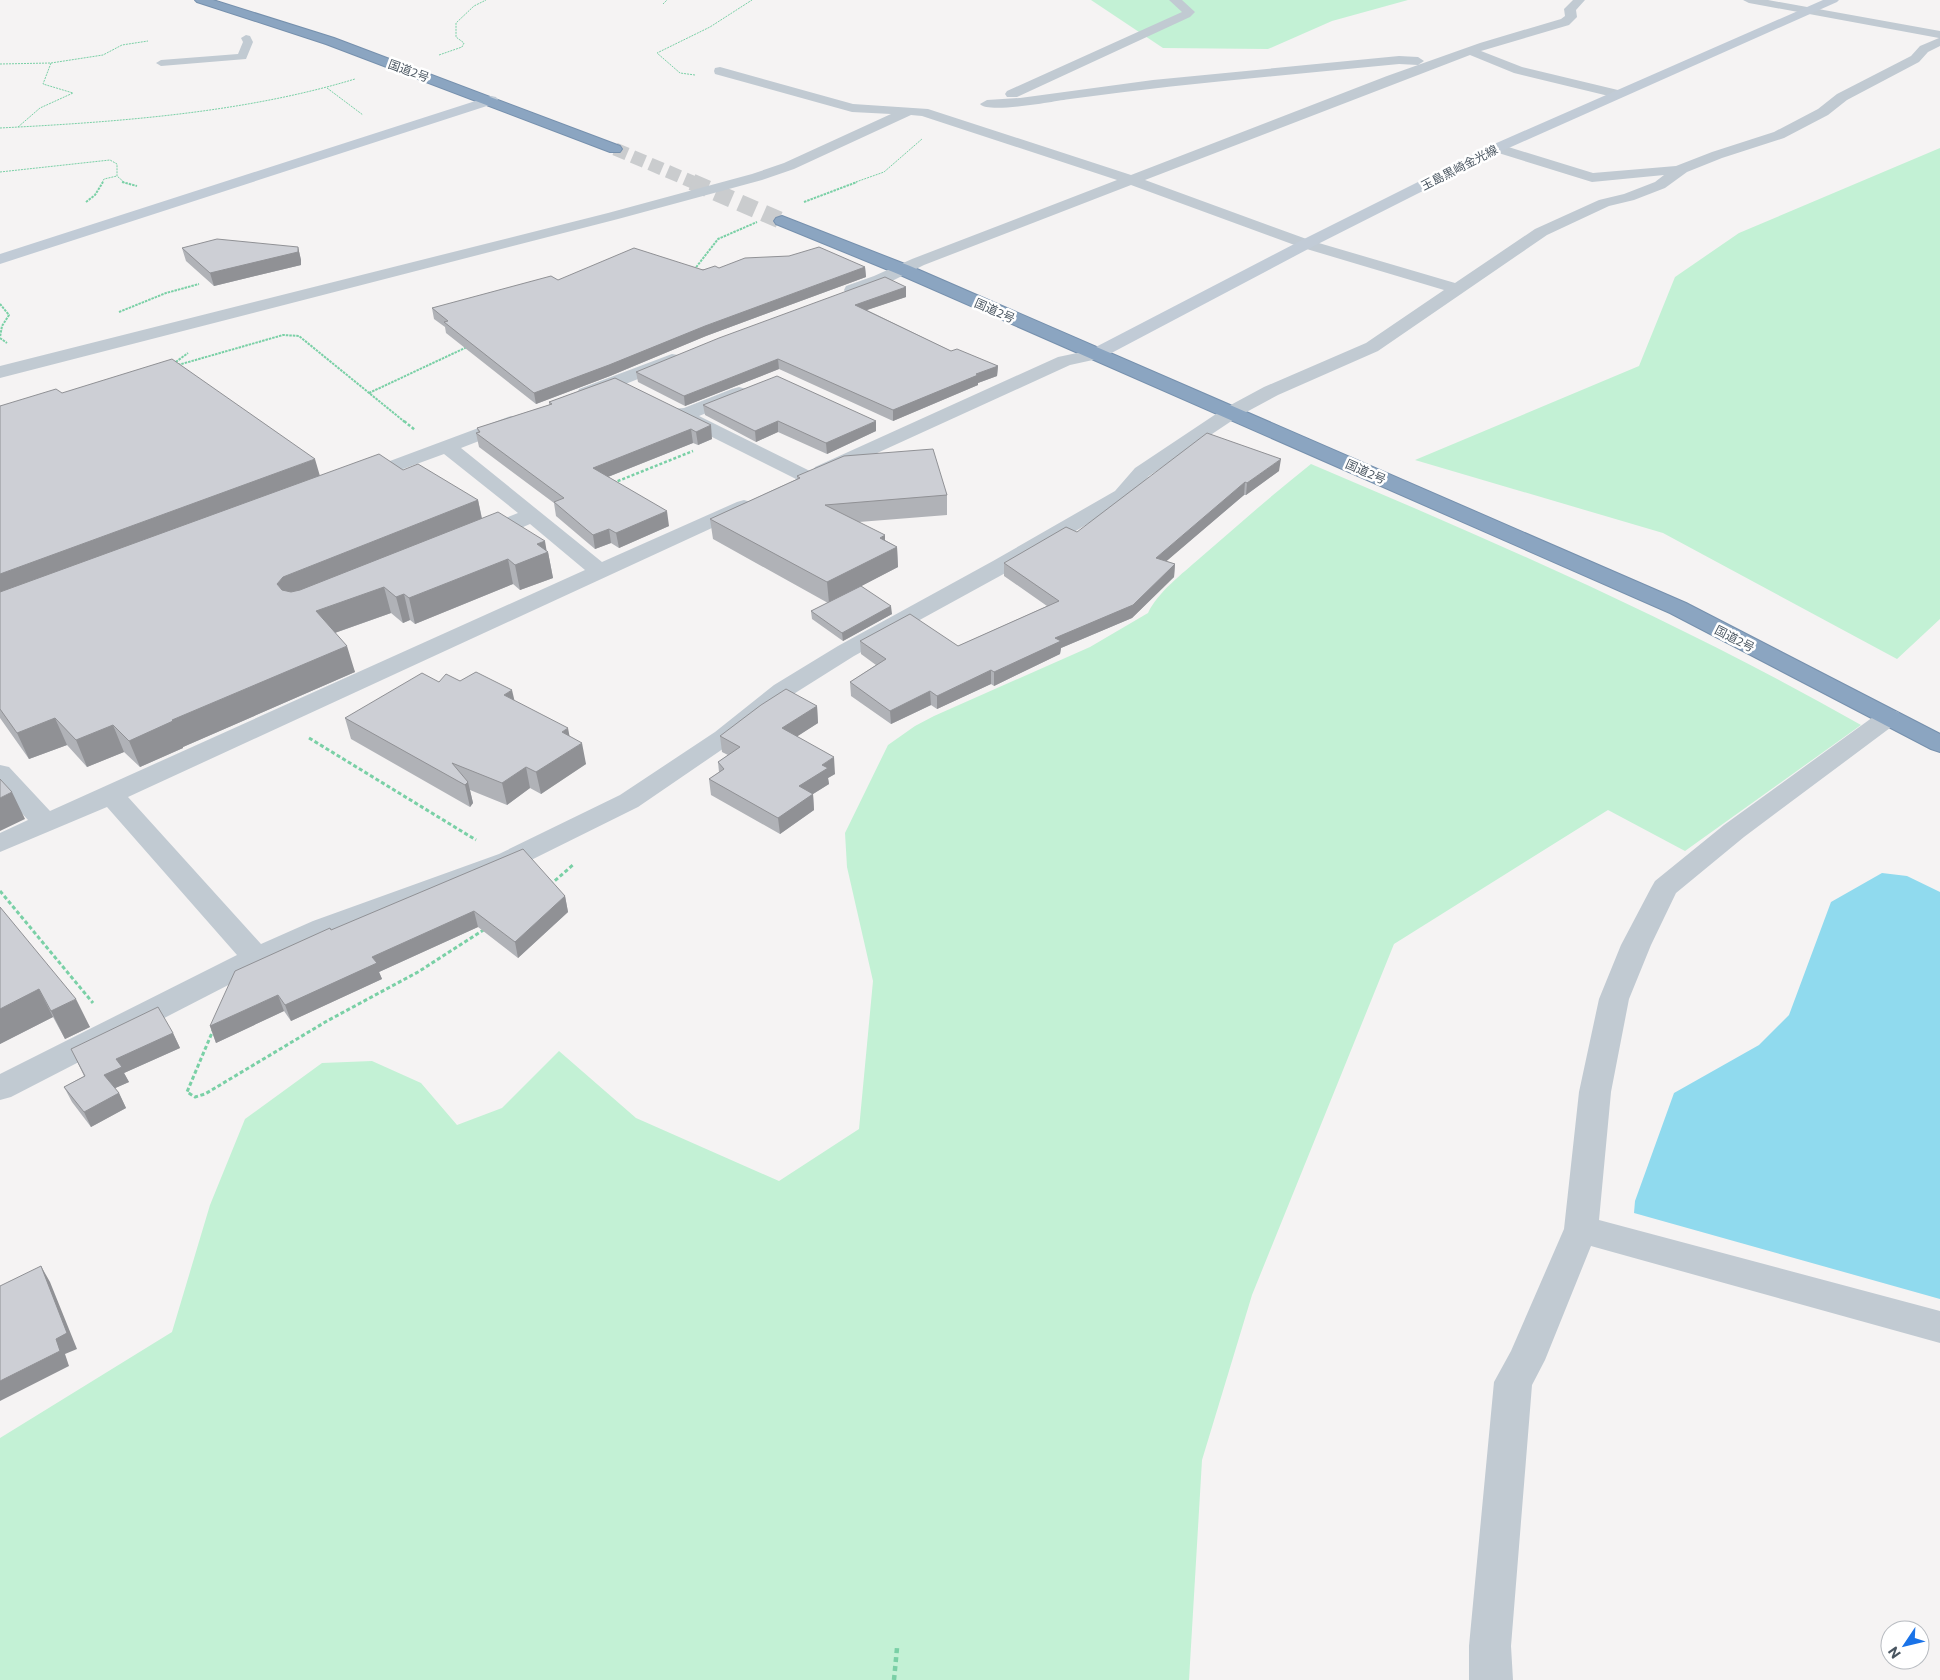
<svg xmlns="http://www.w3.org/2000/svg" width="1940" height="1680" viewBox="0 0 1940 1680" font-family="Commissioner,'Noto Sans JP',sans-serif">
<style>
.green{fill:#c3f1d5}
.water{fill:#90daee}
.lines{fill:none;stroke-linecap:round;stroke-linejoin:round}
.highway-tunnel-far1{stroke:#caccce;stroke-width:13;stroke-dasharray:13 6;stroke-linecap:butt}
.highway-tunnel{stroke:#caccce;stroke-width:17;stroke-dasharray:17 9;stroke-linecap:butt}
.highway-casing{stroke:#7690ad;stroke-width:2}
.path-far4{stroke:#7ad0a6;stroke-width:1;stroke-dasharray:2 1;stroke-linecap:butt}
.path-far3{stroke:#7ad0a6;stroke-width:2;stroke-dasharray:2.5 1;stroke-linecap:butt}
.path-far2{stroke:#7ad0a6;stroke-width:2.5;stroke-dasharray:3 2;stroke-linecap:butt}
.path-far1{stroke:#7ad0a6;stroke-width:3;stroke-dasharray:4 2.5;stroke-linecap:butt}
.path{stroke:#7ad0a6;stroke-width:4.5;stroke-dasharray:5 4;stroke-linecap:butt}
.lane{fill:#c1cad2;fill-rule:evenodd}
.street{fill:#c1cad2;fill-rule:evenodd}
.secondary{fill:#c1cbd6;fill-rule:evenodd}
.highway{fill:#8ba5c1;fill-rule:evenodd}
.wall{fill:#b0b2b7}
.shaded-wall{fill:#909195}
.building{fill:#cdcfd5;stroke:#909195}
.labels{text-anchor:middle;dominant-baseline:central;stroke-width:5;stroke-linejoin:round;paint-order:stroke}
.far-street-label{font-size:12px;fill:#4a5661;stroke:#fff}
</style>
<rect width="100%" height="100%" fill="#f5f3f3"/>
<path class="green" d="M1091,0H1408L1332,21L1268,49L1163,48Z
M1940,148V619L1897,659L1663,533L1415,460L1639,366L1675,277L1739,233Z
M1311,464C1498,543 1685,625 1861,725L1685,851L1608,810L1394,944L1252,1295L1202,1460L1189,1680H0V1438L172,1332L210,1205L245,1119L322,1063L372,1061L421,1083L457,1125L502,1108L559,1051L636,1118L779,1181L859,1129L873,981L847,867L845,833L888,745L915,726L934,716L1090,647L1148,613C1158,592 1182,574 1200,558C1237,526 1273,494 1311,464Z"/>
<path class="water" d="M1882,873L1907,876L1940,892V1299L1634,1213L1635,1201L1674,1093L1759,1045L1789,1015L1831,902Z"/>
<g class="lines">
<path class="highway-tunnel-far1" d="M615,149L695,183"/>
<path class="highway-tunnel" d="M692,182L782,221"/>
<g class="highway-casing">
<path id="highway" d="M195,0H213L334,38L620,146L622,149L620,152H610L326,44L197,2Z
M782,216L910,266L1686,603L1940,734V752L1931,749L1670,613L898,274L776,224L774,221L776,218Z"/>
</g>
<path class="path-far4" d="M663,4L667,0
M439,55L462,47L464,43L456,37V23L474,6L486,0
M0,64L51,63L103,55L122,45L148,41
M695,75L680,73L657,53L710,27L752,0
M327,88L363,115
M18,127L40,108L73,93L43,84L51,63
M0,128C117,122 243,113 355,79
M0,172L110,160L117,164V176L125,183
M102,183L104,179L117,176
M853,183L884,172L922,139"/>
<path class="path-far3" d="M122,182L137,186
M86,202L95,195L103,182
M804,202L857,182
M694,270L718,239L757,222
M0,304L9,315L2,326L0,337
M119,312L166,293L199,284
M0,338L7,343
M173,364L188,353
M178,365L283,335L299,336L406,423
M369,393L467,347"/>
<path class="path-far2" d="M404,421L415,430
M613,483L693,451"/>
<path class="path-far1" d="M309,738L476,840
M550,885L574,864
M0,891L93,1003
M214,1028L187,1092L195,1097L205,1094L327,1021L418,972L485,929"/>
<path class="path" d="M894,1680L897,1648"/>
<path class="lane" d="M246,35L250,36L253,42L246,59L161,66L156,63L161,60L238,54L243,42L241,38Z"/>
<path class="street" d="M1169,0H1182L1195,12L1190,17L1017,97H1007L1005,94L1007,91L1182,12Z
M1573,0H1585L1576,10L1577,17L1569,25L1481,51L1522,67L1622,91L1624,94L1622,97L1617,98L1514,73L1470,55L1145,180L1312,241L1455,283L1535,229L1599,200L1624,194L1655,182L1664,175L1592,182L1492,151L1490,148L1492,145H1502L1593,173L1676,166L1712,152L1774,132L1818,109L1837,94L1911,56L1920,46L1939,38L1749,3L1743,0H1768L1940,31V46L1928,52L1919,62L1847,100L1828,115L1784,138L1722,158L1687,172L1665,188L1634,200L1609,206L1547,235L1378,351L1278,395L1239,416L1149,476L1129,499L1009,571L854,656L792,695L733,742L638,807L519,866L333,935L267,965L11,1097L0,1100V1074L237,955L107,807L0,852V833L28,820L0,789V765L9,767L50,811L585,570L530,524C513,531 490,546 471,542L468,537L471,532L518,513L444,454L362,484L355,482L352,478L355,474L511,416L518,418L521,422L518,426L461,448L602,562L737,502L744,500L751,502L755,506L751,510L128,797L261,944L313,921L499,854L620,795L715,732L774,685L838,646L993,561L1115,491L1135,468L1225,408L1264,387L1366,343L1444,290L1300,247L1131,185L924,265L886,284L858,294H846L844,290L846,286L874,276L912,259L1117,180L922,116L911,115L794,169L762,180L618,219L0,378V366L608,213L752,174L784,163L891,114L852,112L715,74L714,71L715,68L720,67L853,104L928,109L1131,175L1387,76L1480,43L1561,19L1565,16L1564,9Z
M1399,56L1418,57L1424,61L1418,65L1399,64C1289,75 1179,84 1070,99C1055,101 988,114 980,104L987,100L1020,98L1153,80Z
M1096,349L1102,350L1105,354L1102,358L1070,365L829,475L822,477L816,476L814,481L807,483L800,481L672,417L669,413L672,409L684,408L732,389L739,387L746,389L748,393L746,397L699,416L812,472L815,467L1058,357Z
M672,354L678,355L681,359L678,363L593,397L586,399L579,397L577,393L579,389Z
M1889,709L1898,712L1902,717L1898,722L1744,837L1676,893L1651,945L1629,999L1611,1092L1599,1220L1940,1311V1343L1591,1246L1545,1360L1532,1385L1511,1646L1513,1680H1469V1646L1494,1382L1511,1351L1564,1229L1579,1092L1599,999L1621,945L1651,888L1655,881L1724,825L1880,712Z"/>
<path class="secondary" d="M1823,0H1839L1837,2L1502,151L1312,247L1102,358L1096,359L1090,358L1087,354L1090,350L1300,241L1492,145Z
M491,96L496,97L498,100L496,103L0,264V254Z"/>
<use href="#highway" class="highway"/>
</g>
<path class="wall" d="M298,247L301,260V265L214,286L186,261L182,248Z
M865,267L866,277L706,336L610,376L536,404L446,333L445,327L434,319L432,308L558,280L719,268Z
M906,287V297L867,310L951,351L998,366L997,376L978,383V385L893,421L779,369L685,406L638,382L636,372Z
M615,378L712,439L698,445L693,443L608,477L669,526L619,548L611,543L595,549L556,516L554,503L479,447L476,433L478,432L477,428L549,405V402Z
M62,393L320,476L403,470L478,500L482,518L548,552L553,578L520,590L513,584L415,624L410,620L403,623L391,613L335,633L355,672L183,747V748L140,767L124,752L87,767L67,745L29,759L0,718V406Z
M703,405L876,431L827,454L778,432L756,442L705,415Z
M1279,471L1246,495H1244L1166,561L1175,564L1174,577L1132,618L1061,648L1060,654L994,686L991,684L937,709L931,705L891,724L851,696L850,682L876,665L861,654L860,641L958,646L1047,606L1004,576V563L1077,532Z
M797,476L947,495V515L859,522L885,540L897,547L898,567L861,586L892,614L843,641L812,619L811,611L828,603L713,539L710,519L797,479Z
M460,681L514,701L569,736L586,764L541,794L530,788L507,805L470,790L473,803L470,807L351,739L345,718L439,682Z
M817,706L818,723L797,736L835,774L828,778L829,784L813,794L814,810L780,834L711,795L709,779L719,772L718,762L728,755L722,752L720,736Z
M565,896L568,912L518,958L478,927L379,972L382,979L291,1021L284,1011L216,1043L210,1026L331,930Z
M0,907L90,1027L65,1039L53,1017L0,1044Z
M173,1033L180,1048L124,1073L129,1082L115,1088L119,1093L126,1108L91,1127L72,1102L64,1087L84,1076L71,1049Z"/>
<path class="shaded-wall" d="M298,247L301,260V265L214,286L210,273Z
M865,267L866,277L706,336L610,376L536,404L534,393L705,326Z
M906,287V297L855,314V305Z
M778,359L779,369L685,406L684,396Z
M998,366L997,376L978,383V385L893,421V410L976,374Z
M778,421V432L756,442L755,431Z
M876,421V431L827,454L826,443Z
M711,425L712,439L698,445L696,432Z
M691,429L693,443L595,482L593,468Z
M315,459L322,483L0,603V574Z
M1281,459L1279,471L1246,495L1247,483Z
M1245,482L1244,495L1155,571L1156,558Z
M478,500L483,525L290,602L277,584L283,577Z
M667,511L669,526L619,548L616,533Z
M609,529L611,543L595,549L593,535Z
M885,535V553L897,547L898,567L829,603L827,582L880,538Z
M545,541L547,553L548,552L553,578L520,590L515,565L537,544Z
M508,559L513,584L415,624L409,598Z
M1175,564L1174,577L1132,618L1061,648L1060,654L994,686V672L1055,638Z
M384,587L391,613L323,637L316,611Z
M404,594L410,620L403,623L396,597Z
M891,606L892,614L843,641L842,633Z
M347,646L355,672L183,747V748L140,767L129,741L172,720Z
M991,670V684L937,709V696Z
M512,690L517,711L504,695Z
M930,691L931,705L891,724L890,711Z
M817,706L818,723L784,745L782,728Z
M55,718L67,745L29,759L17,733Z
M113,725L124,752L87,767L76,740Z
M568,728L572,749L562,732Z
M582,743L586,764L541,794L536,772Z
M834,757L835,774L828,778L829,784L813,794L814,810L780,834L778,818L799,786L822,765Z
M526,767L530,788L507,805L502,783Z
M468,782L473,803L470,807L465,785Z
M12,792L25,819L0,831V798Z
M565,896L568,912L518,958L515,942Z
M474,911L478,927L379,972L382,979L291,1021L285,1005L372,957Z
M39,989L53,1017L0,1044V1009Z
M278,995L284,1011L216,1043L210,1026Z
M76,999L90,1027L65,1039L51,1011Z
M173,1033L180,1048L124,1073L129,1082L111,1090L104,1075L116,1059Z
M119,1093L126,1108L91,1127L84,1112Z
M41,1266L50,1282L77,1349L65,1354L69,1366L0,1401V1381L56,1339Z"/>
<path class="building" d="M217,239L298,247V252L210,273L182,248Z
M819,247L865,267L705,326L609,365L534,393L444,322L448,321L432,308L551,276L558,280L634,248L703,270L715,266L719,268L745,258L789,256Z
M885,277L906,287L855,305L951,351L957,349L998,366L976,374L978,375L893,410L778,359L684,396L636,372L719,338Z
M172,359L315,459L0,574V406L56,389L62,393Z
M777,376L876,421L826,443L778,421L755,431L703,405Z
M615,378L711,425L696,432L691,429L593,468L667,511L616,533L609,529L593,535L554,502L564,498L476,433L480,432L477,428L552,404L549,402Z
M1207,433L1281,459L1247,483L1245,482L1156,558L1175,564L1133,605L1055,638L1061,641L994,672L991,670L937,696L930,691L890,711L850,682L886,659L860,641L910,614L958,646L1059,601L1004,563L1066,527L1077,532Z
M933,449L947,495L825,505L885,535L880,538L897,547L827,582L710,519L800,478L797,476L844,456Z
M379,454L403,470L418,464L478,500L283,577L277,584L282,590L291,592L300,590L498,512L545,541L537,544L548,552L515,565L508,559L409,598L404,594L396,597L384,587L316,611L347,646L172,720L173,721L129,741L113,725L76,740L55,718L17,733L0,709V592Z
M861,586L891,606L842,633L811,611Z
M476,672L512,690L504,695L568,728L562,732L582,743L536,772L526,767L502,783L452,763L468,782L465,785L345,718L422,673L439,682L446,674L460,681Z
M786,689L817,706L782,728L834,757L822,765L828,768L799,786L813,794L778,818L709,779L724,769L718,762L740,747L720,736L761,705Z
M0,779L12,792L0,798Z
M523,849L565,896L515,942L474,911L372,957L377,963L285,1005L278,995L210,1026L235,971L330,928L331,930Z
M0,907L76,999L51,1011L39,989L0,1009Z
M158,1007L173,1033L116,1059L122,1067L104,1075L119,1093L84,1112L64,1087L85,1076L71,1049Z
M41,1266L67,1333L56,1339L60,1351L0,1381V1286Z"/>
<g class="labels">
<g class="far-street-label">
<text transform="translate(409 70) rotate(20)">国道2号</text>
<text transform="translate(1459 167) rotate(-27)">玉島黒崎金光線</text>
<text transform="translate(995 310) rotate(24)">国道2号</text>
<text transform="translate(1366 471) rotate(24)">国道2号</text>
<text transform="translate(1735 638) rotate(27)">国道2号</text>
</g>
</g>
<g transform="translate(1905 1645) rotate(235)"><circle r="24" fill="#ffffff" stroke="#b7bbc0"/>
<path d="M0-4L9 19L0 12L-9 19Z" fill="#1a73e8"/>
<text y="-8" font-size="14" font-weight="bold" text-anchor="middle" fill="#4a5661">N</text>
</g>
</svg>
